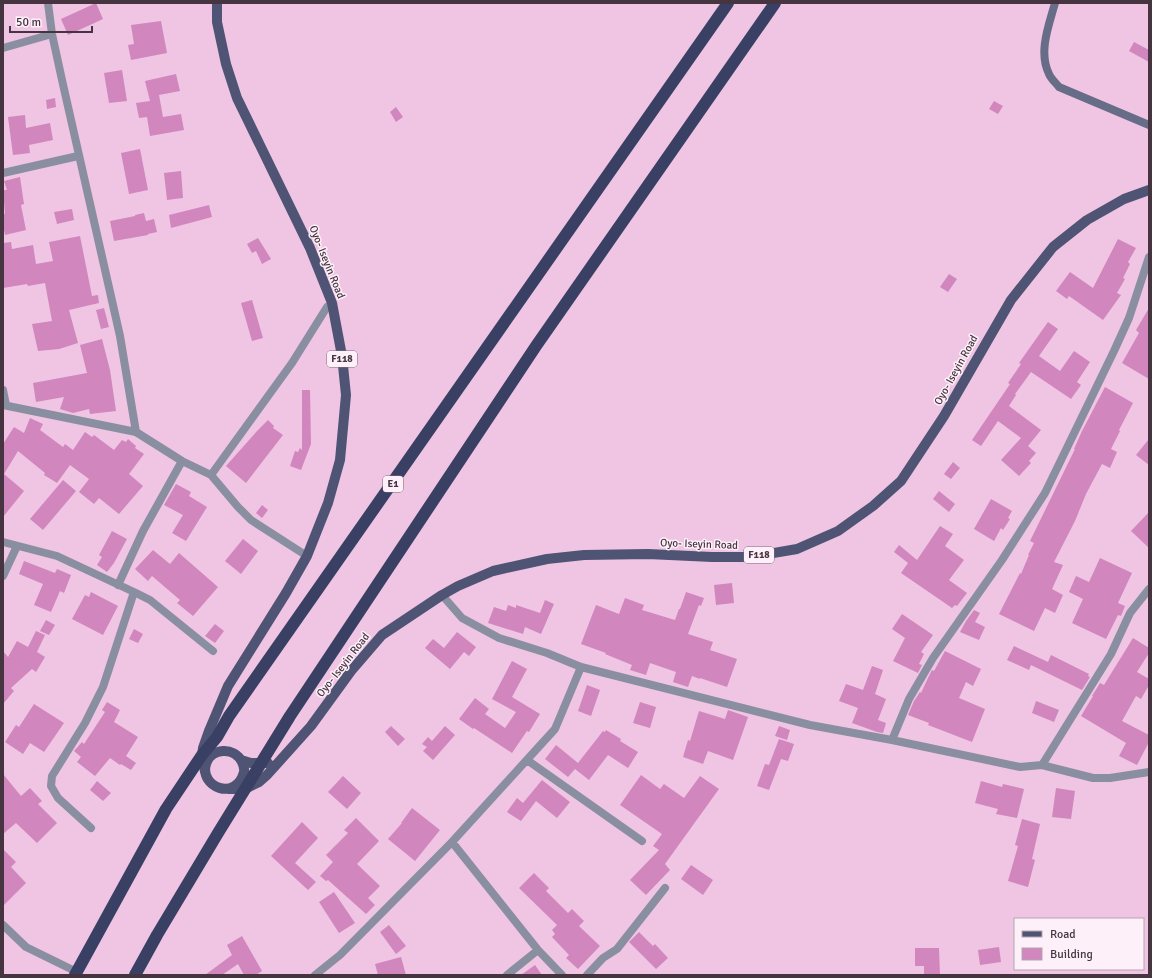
<svg xmlns="http://www.w3.org/2000/svg" width="1152" height="978" viewBox="0 0 1152 978" font-family="Signika,sans-serif">
<style>
.building{fill:#d186be}
.lines{fill:none;stroke-linecap:round;stroke-linejoin:round}
.street{stroke:#8a8ea1;stroke-width:8}
.secondary{stroke:#676c87;stroke-width:8}
.primary{stroke:#4f5474;stroke-width:10}
.highway{stroke:#3a4064;stroke-width:12}
.labels{text-anchor:middle;dominant-baseline:central;stroke-width:3;stroke-linejoin:round;paint-order:stroke}
.shield{fill:#fef0f9;stroke:#7d6d78;stroke-width:1}
.shield-label{font-size:10px;font-weight:bold;fill:#463541}
.street-label{font-size:11px;fill:#463541;stroke:#fef0f9}
</style>
<rect width="100%" height="100%" fill="#efc5e3"/>
<path class="building" d="M96,3L103,19L68,35L61,19Z
M161,21L167,53L131,60L128,45L134,44L131,25Z
M1134,42L1149,50V62L1129,51Z
M122,70L127,101L109,103L104,73Z
M176,74L180,91L159,95L163,117L181,114L184,130L150,136L147,117L139,118L136,103L150,101L145,81Z
M55,98L56,107L47,109L46,100Z
M994,101L1003,106L998,114L989,109Z
M396,107L403,117L396,122L390,112Z
M25,115L26,128L50,123L53,140L29,145L30,153L13,155L8,117Z
M140,149L148,190L129,194L121,153Z
M181,171L183,198L167,200L164,173Z
M20,177L24,204L21,205L26,230L5,235L3,225V214H5L3,190H7L4,181Z
M209,205L212,217L171,228L169,215Z
M72,209L74,220L57,224L54,212Z
M144,213L146,221L154,219L157,232L148,234V235L114,241L110,221L135,216V215Z
M80,236L92,296L98,295L99,303L69,310L78,343L59,349L38,351L32,324L52,321L45,283L28,286L27,284L3,288V243L11,242L12,249L33,245L36,264L53,261L49,242Z
M258,238L271,259L262,264L256,251L252,253L247,244Z
M1118,239L1136,248L1128,262L1130,264L1123,278L1125,279L1117,293L1121,295L1103,320L1069,296L1067,299L1056,291L1070,272L1093,288Z
M949,274L957,279L948,292L940,287Z
M252,300L263,338L252,341L241,303Z
M104,308L109,327L101,329L96,310Z
M1149,308V379L1122,363L1139,333L1136,330Z
M1048,322L1058,329L1039,356L1060,371L1074,351L1090,362L1077,382L1081,385L1071,399L1031,372L1015,394L1016,395L1009,406L1041,430L1028,446L1036,453L1029,461L1031,463L1019,476L1001,460L1021,438L998,421L981,446L972,440L1010,384L1008,383L1021,364L1019,363Z
M102,339L110,370L116,411L90,414L89,409L73,413L60,409L64,397L36,402L33,383L87,373L80,345Z
M1105,387L1133,403L1119,430L1120,431L1111,449L1117,452L1110,468L1102,464L1086,494L1075,521L1054,562L1063,565L1052,589L1063,595L1055,613L1045,608L1034,631L999,614L1020,573L1021,574L1029,555H1028L1034,543L1030,541L1075,449H1074L1082,431Z
M302,390H310L311,444L301,470L290,466L295,451L298,452L300,448L302,450Z
M30,418L43,424L40,430L63,447L65,444L73,450L85,432L92,437L94,435L114,450L122,440L126,442L128,439L136,446L135,448L144,454L129,474L143,486L119,514L99,498L94,504L79,492L89,479L70,465L57,483L44,475L45,473L18,451L4,474L24,491L3,517V444L14,427L24,433Z
M268,420L274,426L273,428L283,435L246,483L226,466L257,431Z
M1149,439V465L1136,455Z
M953,462L960,468L951,479L944,474Z
M63,480L76,491L43,530L30,519Z
M176,484L191,492L189,496L207,507L186,541L172,533L183,515L164,505Z
M939,491L955,504L949,512L933,499Z
M991,499L1012,511L1008,518L1010,519L1003,530L1001,528L994,541L974,529Z
M262,505L268,510L262,518L256,513Z
M1149,512V548L1131,531Z
M940,526L953,534L945,546L964,560L949,580L967,593L957,606L955,605L952,608L901,573L908,563L894,552L899,545L917,560Z
M112,531L127,539L114,563L107,572L97,565L102,557L99,555Z
M243,539L258,551L241,574L225,561Z
M153,550L170,564L179,553L218,587L193,616L177,603L180,600L152,576L148,581L135,569Z
M1100,558L1132,573L1118,603L1125,606L1121,616L1118,615L1106,639L1072,623L1083,599L1069,592L1076,576L1089,582Z
M24,561L55,573L57,569L71,575L64,593L60,591L51,612L34,605L43,584L19,574Z
M732,583L734,603L716,605L714,585Z
M91,592L118,606L103,635L72,619L85,595L89,597Z
M686,592L704,598L701,606L699,605L688,634L713,642L710,650L737,659L727,687L700,678V679L692,676L688,687L673,682L676,672L650,663L646,675L630,670L632,665L605,654L606,653L581,644L596,605L619,614L625,598L644,605L642,610L675,620L679,609H680Z
M545,600L554,604L541,634L525,627L523,634L488,623L494,607L506,611L508,605L516,608V605L540,613Z
M974,610L980,613L975,622L985,627L979,640L960,632L966,621Z
M902,614L933,635L921,652L924,654L919,664L922,665L918,673L893,661L905,638L892,629Z
M46,620L55,625L49,635L40,631Z
M215,624L224,631L215,643L205,636Z
M134,629L143,634L138,643L129,639Z
M36,631L45,635L37,652L45,657L36,672L32,669L11,688L14,691L3,704V651L8,657L17,641L28,647Z
M457,632L476,647L469,656L464,652L450,669L425,648L433,639L444,648Z
M1133,638L1149,648V653L1137,672L1149,679V685L1141,699L1136,696L1122,721L1149,735V742L1137,765L1119,756L1126,743L1081,716L1093,696H1092L1100,683L1104,685Z
M1014,646L1048,662L1051,655L1089,674L1088,676L1090,677L1082,690L1031,665L1029,670L1007,660Z
M945,651L981,669L973,686L966,682L959,698L985,709L972,742L928,725L929,723L908,715L914,701L920,692L921,693L928,678L932,670L934,671Z
M512,661L527,669L512,697L540,714L529,732L527,731L512,753L474,728L473,729L459,719L475,698L489,709L485,714L505,728L516,712L492,699Z
M872,666L883,670L875,694L886,699L878,720L886,723L883,733L877,732L852,723L858,708L839,701L846,684L863,690Z
M587,685L600,690L591,716L578,711Z
M1036,701L1059,710L1054,722L1032,713Z
M107,702L120,710L114,722L138,737L126,756L136,763L131,770L121,764L120,765L110,758L95,776L77,762L81,757L74,751L82,742L84,744L105,712L102,710Z
M640,702L656,707L650,728L633,723Z
M34,704L64,723L44,752L30,743L23,754L5,742L16,725L19,727Z
M728,710L748,717L733,760L708,751L703,764L683,757L688,740L690,741L699,711L725,719Z
M391,726L405,739L398,746L385,732Z
M445,726L455,735L433,760L423,751L427,747L422,744L428,737L432,741Z
M779,726L790,730L787,740L775,736Z
M606,730L621,739L620,741L638,752L628,768L608,755L589,780L575,769L568,777L545,759L556,745L578,763L603,731L605,732Z
M779,739L794,744L788,761L781,759L769,790L757,786L765,764L769,765Z
M3,774L21,796L30,788L42,801L38,804L57,823L37,843L16,823L3,834Z
M641,775L660,789L664,784L684,798L700,776L719,789L665,864L670,870L646,895L630,880L659,850L653,846L662,834L620,805Z
M343,776L361,793L347,809L328,792Z
M542,780L570,802L557,818L536,801L521,821L507,812L517,798L523,803Z
M97,781L111,793L103,801L90,790Z
M981,781L1002,787L1003,784L1024,789L1017,818L996,814L998,809L975,803Z
M1056,788L1075,791L1071,819L1052,817Z
M412,808L440,830L415,861L388,839L402,823H401Z
M356,818L379,841L357,864L380,886L368,898L375,905L366,914L328,880L326,881L320,876L333,862L326,855L348,833L344,830Z
M1022,819L1040,824L1032,859L1035,860L1028,887L1008,881L1018,846L1015,845Z
M302,822L318,838L295,863L316,882L308,890L271,856Z
M3,849L16,862L11,867L26,883L3,906Z
M691,865L713,880L703,895L681,879Z
M534,873L549,888L546,891L568,913L572,909L584,921L579,926L600,946L578,969L566,958L569,955L552,937L555,934L552,930L557,925L519,888Z
M334,892L355,923L339,933L319,902Z
M389,925L406,946L396,954L380,932Z
M639,932L653,946L655,944L668,958L656,969L629,942Z
M242,936L262,971L256,975H244L238,964L222,975H205L232,955L227,945Z
M999,947L1001,962L980,965L978,950Z
M915,948H939L940,975H924V966H915Z
M401,957L406,975H378L375,964Z
M535,965L542,975H521Z"/>
<g class="lines">
<path class="street" d="M48,3L52,34L62,80L120,336L136,432
M3,48L52,34
M3,173L78,156
M3,390L6,405
M3,405L136,432L182,461L211,475L238,507L251,520L307,556
M211,475L292,363L327,307
M3,542L57,556L134,592L150,600L213,651
M3,576L17,546
M118,585L143,531L182,461
M442,595L462,618L499,638L547,653L581,667L810,725L892,740L1020,767L1042,765L1093,778H1110L1149,772
M892,740L909,699L933,658L959,621L1002,560L1045,493L1114,351L1129,318L1149,257
M527,760L642,841
M1042,765L1111,654L1130,613L1149,589
M91,828L58,798L51,786L52,776L85,723L103,687L134,592
M452,842L538,950L562,975
M3,925L26,947L77,972
M315,975L340,955L452,842L555,729L581,667
M507,975L538,950
M587,975L603,958L617,949L665,888"/>
<path class="secondary" d="M1055,3C1049,25 1038,52 1049,74C1051,79 1056,83 1059,87L1149,125"/>
<path class="primary" d="M241,760L251,763H268
M205,772L202,755L203,748L209,731L228,686L286,593L307,556L328,503L340,460L346,395L342,356L332,303L310,248L237,98L226,64L217,22V3
M244,772C236,802 199,787 206,764C211,748 234,746 242,762C246,769 244,780 245,789
M228,789H245L259,782L267,775L311,726L351,671L382,635L442,595L458,586L493,571L547,559L584,555L648,554L712,557H750L797,549L838,531L873,506L901,481L944,416L1011,300L1053,247L1087,220L1124,199L1149,190"/>
<path class="highway" d="M75,975L166,809L202,755L217,737L229,716L728,3
M135,975L157,935L218,833L290,716L536,346L775,3"/>
</g>
<g class="labels">
<g class="shield">
<rect x="327" y="351" width="30" height="16" rx="3"/>
<rect x="383" y="476" width="20" height="16" rx="3"/>
<rect x="744" y="547" width="30" height="16" rx="3"/>
</g>
<g class="shield-label">
<text x="342" y="359">F118</text>
<text x="393" y="484">E1</text>
<text x="759" y="555">F118</text>
</g>
<g class="street-label">
<text transform="translate(327 262) rotate(68)">Oyo- Iseyin Road</text>
<text transform="translate(956 370) rotate(-61)">Oyo- Iseyin Road</text>
<text transform="translate(699 544) rotate(2)">Oyo- Iseyin Road</text>
<text transform="translate(343 665) rotate(-52)">Oyo- Iseyin Road</text>
</g>
</g>
<rect width="1152" height="978" fill="none" stroke="#463541" stroke-width="8"/>
<rect x="1014" y="918" width="130" height="52" fill="#fef0f9" stroke="#b4a5af"/>
<rect x="1022" y="931" width="20" height="6" fill="#4f5474" stroke="#b4a5af"/>
<text x="1050" y="938" font-size="12" fill="#463541">Road</text>
<rect x="1022" y="948" width="20" height="12" fill="#d186be" stroke="#b4a5af"/>
<text x="1050" y="958" font-size="12" fill="#463541">Building</text>
<path d="M10 26v6h82v-6" fill="none" stroke="#463541" stroke-width="2"/>
<text x="16" y="26" font-size="12" fill="#463541" stroke="#fef0f9" stroke-width="3" paint-order="stroke">50 m</text>
</svg>
